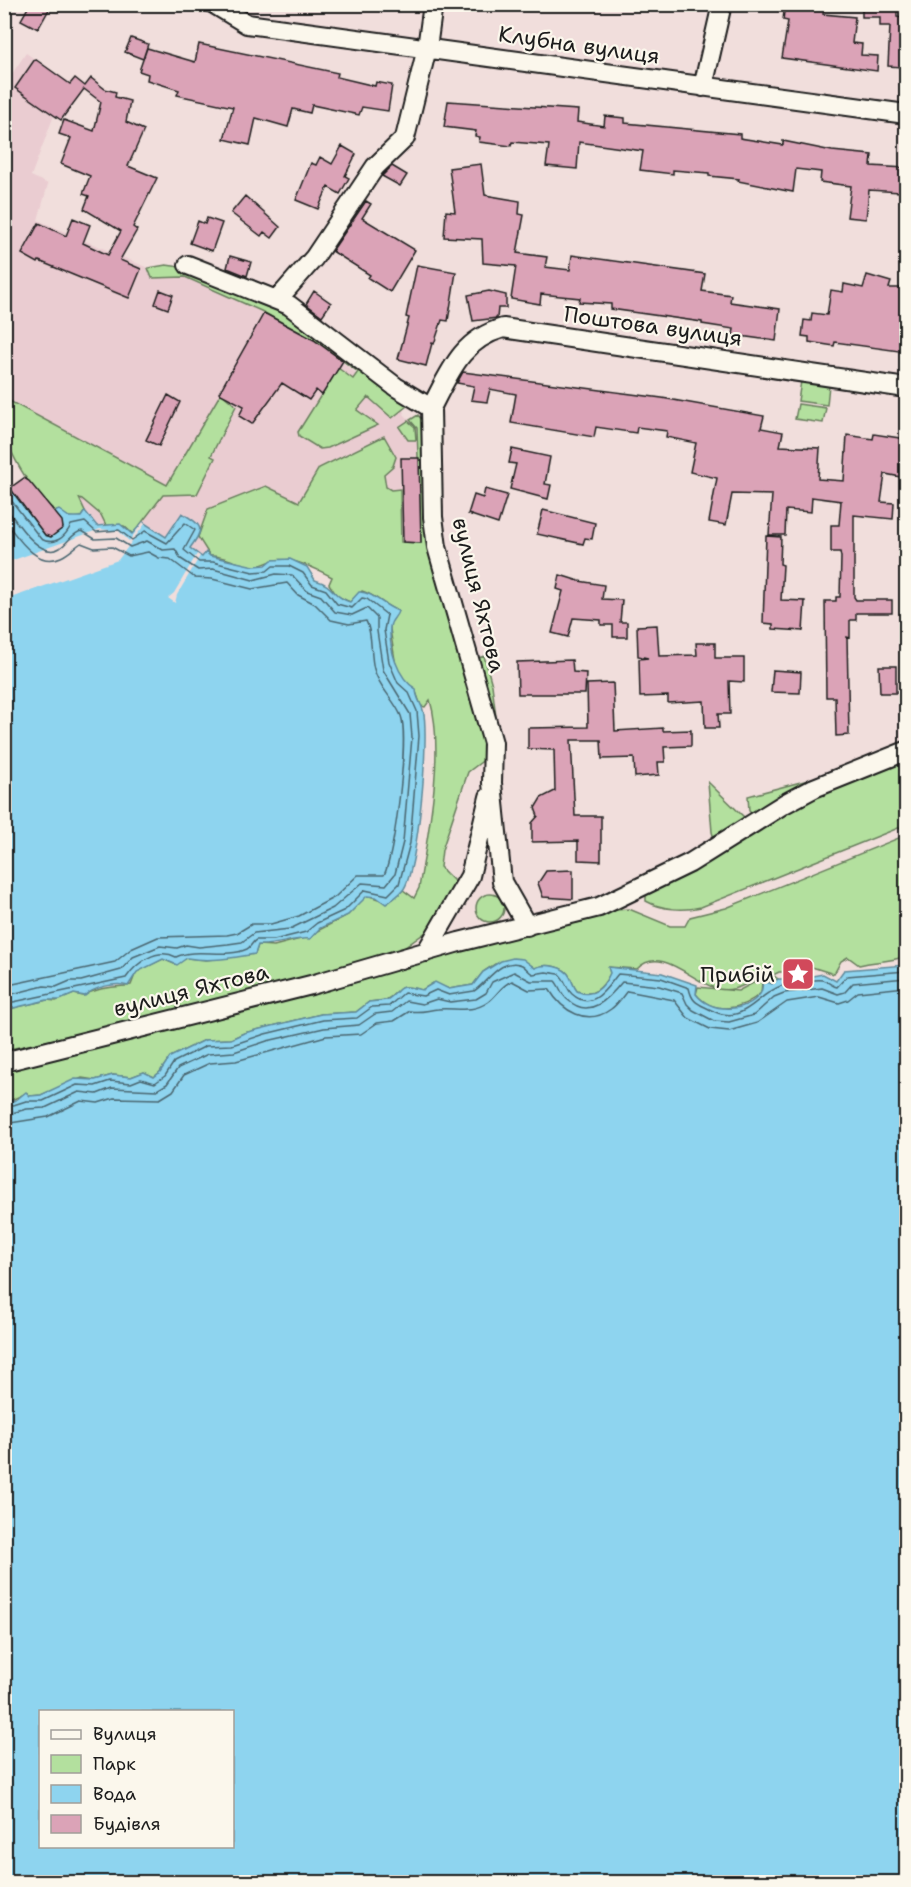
<svg xmlns="http://www.w3.org/2000/svg" width="911" height="1887" viewBox="0 0 911 1887" font-family="'Shantell Sans',sans-serif">
<style>
.built{fill:#eaccd1}
.green{fill:#b3e09e;stroke:#687e5d;stroke-width:1.5}
.water{fill:#8ed4ef;stroke:#608a9b;stroke-width:1.5;fill-rule:evenodd}
.pier{fill:#f1dedc}
.lines{fill:none;stroke-linecap:round;stroke-linejoin:round}
.shore{stroke:#4a6670;stroke-width:1.5}
.building{fill:#dba3b7;stroke:#1c1c1c;stroke-width:1.5}
.minor-casing{stroke:#1c1c1c;stroke-width:22}
.minor{stroke:#fbf7ec;stroke-width:18}
.labels{text-anchor:middle;dominant-baseline:central;stroke-width:4.5;stroke-linejoin:round;paint-order:stroke}
.street-label{font-size:22px;fill:#1c1c1c;stroke:#fbf7ec}
.poi-label{font-size:22px;fill:#1c1c1c;stroke:#fbf7ec;text-anchor:end}
</style>
<rect width="100%" height="100%" fill="#f1dedc"/>
<filter id="ink" filterUnits="userSpaceOnUse"><feTurbulence type="fractalNoise" baseFrequency=".0167" numOctaves="2"/><feDisplacementMap in="SourceGraphic" scale="12" xChannelSelector="R" yChannelSelector="G"/><feConvolveMatrix kernelMatrix="1 2 1 2 8 2 1 2 1" color-interpolation-filters="sRGB"/></filter>
<g filter="url(#ink)">
<path class="built" d="M26,53L67,81L31,176L48,184L38,220L148,268L152,278L185,277L261,311L314,340L405,412L404,414L417,428L421,543L311,565L214,555L202,557L190,548L198,537L182,514L167,537L120,524L97,526L83,513L24,478L21,463L43,419L5,398L4,86Z"/>
<path class="green" d="M166,265C253,274 337,351 406,401L407,406L392,418L368,397L357,410L378,425L328,448L320,449L299,436L298,432L338,368L353,379L358,372L314,340L261,311L185,277L152,278L148,268Z
M801,381L829,385L827,405L798,401Z
M221,393L236,406L211,456L215,458L197,494L163,495L133,534L124,526L106,525L101,515L82,499L79,498L85,511L81,517C49,525 13,462 5,435C2,425 5,409 4,398L167,485Z
M798,404L826,408L823,423L795,419Z
M418,415L427,426L429,483L489,756L468,772L442,850L440,867L456,883L437,924L401,950L309,978L137,1019L136,1022L5,1050V1010L47,1000L56,1001L74,994L83,996C99,986 115,988 131,985L136,972L163,959L174,964L187,958L206,960L255,954L258,945L274,946L304,938L348,915L367,895L381,900L393,899L403,890L414,898L419,888C428,835 445,751 430,700L425,707L421,706L415,689L403,680L396,666L390,629V623L398,611C384,606 376,595 362,591L350,602L337,596L329,584L332,577C317,569 291,557 275,560C266,562 261,567 252,566C238,565 224,555 210,556L198,537L208,509L266,486L299,502L319,468L384,436L396,457L393,466L384,474L386,487L391,490L400,489L401,542L421,543L417,428L410,420Z
M408,421L415,427L416,440H408L399,427Z
M484,656L492,685L499,741L476,659Z
M906,755V825L701,907C684,911 662,910 646,901V893L787,807Z
M812,779L754,816L749,811L748,796Z
M708,782L748,821L715,842L712,832Z
M906,835V956C890,962 875,961 859,965L848,957L841,961L834,974L812,967L801,972H779L773,975L778,979L774,983L763,978C747,981 737,993 718,989C693,983 661,944 637,969L609,967L610,974C602,988 593,998 577,991C573,986 573,983 570,977C565,966 545,963 535,968L529,964H495L483,972L473,985L449,989L433,983L422,990C395,983 404,989 386,1000L369,1002L356,1012L321,1014L244,1033L231,1039L205,1040L170,1057L160,1072L154,1077L144,1072L131,1077L113,1075L95,1080L82,1078L41,1095L30,1096L27,1093L5,1103V1071L495,941L580,922L616,910L629,909L670,926H685L690,917L726,908Z
M476 908a14 14 0 1 1 28 0a14 14 0 1 1-28 0Z
M757,981L762,982L761,993C743,1009 714,1016 696,994L698,987L738,991Z"/>
<path class="water" d="M4,481L45,535L51,537L63,528L54,512L59,510L69,517H81L85,511L97,526L120,524L132,534L143,522L166,537L182,513C203,526 205,528 190,548L202,557L206,552L210,556L254,566L266,565L272,560L290,559L307,567L315,580C336,586 331,596 350,602L359,592C371,591 384,606 398,611C397,617 391,619 390,627C389,648 397,678 416,689C416,698 421,703 423,710C430,733 418,872 403,890C400,894 391,901 386,904L376,897L367,896L348,915L320,928L310,939C297,937 276,946 258,945L255,954C233,958 210,962 187,958L177,965L163,959L137,972L128,986C116,982 94,987 85,996L74,994L60,1000H47L5,1010Z
M513,958L523,959L535,968C545,963 565,966 570,977C573,983 573,986 577,991C593,999 604,987 610,973L608,967L662,973L697,985L696,994C711,1013 745,1013 760,994C763,990 762,984 763,981L772,984L778,979H796L823,974L836,981L844,970L906,965V1882H5V1103L16,1100L26,1092L30,1096L41,1095L75,1079L95,1080L113,1075L131,1077L144,1072L154,1077L160,1072L170,1057L205,1040L231,1039L244,1033L321,1014L356,1012L369,1002L387,1000C403,989 395,983 422,990L435,982L449,989L473,985L483,972L501,961ZM40,1712H232V1846H40Z"/>
<path class="pier" d="M143,522L145,524L118,560L5,600V563L100,529L119,531L129,541Z
M197,554L200,556L177,595L175,603L168,598L174,593Z"/>
<g class="lines">
<path class="shore" d="M4,491L41,539C54,546 65,538 71,525L85,522L96,532L119,530L132,540L145,531L167,543L185,523L195,530L184,550L199,562H213L253,572L267,571L273,566H289L303,573L312,585L326,590L337,604L352,608L362,598L367,599L387,615L384,630L389,662L398,683L409,693L417,711L419,736L410,843L399,884L388,895L365,890L345,910L317,923L306,932L274,940H256C252,942 251,947 247,949C225,959 197,947 176,957C157,947 136,963 126,978L4,1004
M4,505C15,519 39,561 60,548C68,543 73,532 82,531L95,539L116,538L130,547L147,541L163,550L175,549L181,559L198,570L213,569L253,580L276,574L292,575L307,591L321,596L335,612L352,615L367,608L377,618V631L383,670L410,714L412,737L403,842L395,874L386,885L362,883L333,908L290,929L254,933L242,942L228,944L199,947L186,945L177,948L160,946L133,957L121,970L81,981H70L56,987L44,986L4,996
M4,520C17,536 36,569 61,557C68,554 75,547 81,543L94,548L112,547L129,556L148,552L159,558L170,559L195,578L212,579L252,589L287,583L298,595L315,604L331,620L349,624L366,621C373,633 370,655 374,669C379,688 394,699 401,716C409,737 395,854 384,875H358L335,897L299,916L271,924H252L237,933L227,935L158,937L131,949L115,962L4,986
M4,1108L26,1101H43L77,1085L95,1086L110,1081L131,1083L141,1079L155,1083L165,1076L174,1062L206,1046L232,1045L265,1034L323,1020L357,1018L372,1007L389,1006L404,993L423,996L436,990L449,995L474,991C486,984 501,956 522,965C526,967 528,972 533,974L546,972L559,974C566,980 566,988 572,994C593,1013 607,987 618,974L661,978L689,988C692,1002 697,1003 709,1009C744,1028 755,995 781,986C786,984 793,986 799,985C806,983 817,977 825,981C830,983 832,986 837,987L847,976L906,971
M4,1115L27,1109L45,1108L79,1092L97,1094L112,1088L157,1090L167,1084L178,1068L208,1054L234,1052L267,1041L324,1028L359,1025L375,1014L392,1012L406,1001L422,1004L437,999L450,1002L476,999L486,993L492,982L514,972L531,981H555C560,986 561,995 568,1000C590,1020 609,998 622,982L659,986L682,993L687,1004L693,1010L714,1021L729,1022L754,1015L774,997L784,993L822,988L838,994L845,992L853,983L906,978
M4,1124L48,1117L81,1101L98,1103L114,1098L160,1099L173,1091L184,1075L210,1063L236,1061L326,1036L361,1034L377,1023L394,1021L410,1011C421,1013 427,1010 438,1009C455,1007 471,1014 488,1002C498,995 500,986 512,981L529,990L549,989C562,1011 587,1027 611,1009C618,1004 622,997 627,991L674,1000L688,1018L710,1029L729,1031L757,1023L787,1002L819,997L839,1003L848,1000L858,992L906,987"/>
</g>
<path class="building" d="M30,4H52L38,29L21,20Z
M785,4L824,9L823,14L855,17L852,43L862,44L861,55L878,56L877,71L782,58L788,21L783,20Z
M862,4H897V17L906,18L902,67L888,66L890,26H880V17H862Z
M131,38L148,44L143,59L125,52Z
M199,44L338,73L337,77L375,86L376,82L392,85L388,111L362,107L359,115L312,105L310,113L293,109L288,127L256,118L250,145L224,139L233,107L177,95L179,90L147,80L148,74L139,71L147,48L195,62Z
M35,59L70,84L75,78L85,86L91,78L105,89L116,92L115,97L130,101L126,122L144,130L128,166L157,178L133,227L137,230L120,260L141,269L129,298L39,261L38,263L22,254L39,223L66,236L73,218L90,225L83,243L108,255L121,231L84,209L89,196L83,194L90,176L61,164L71,138L59,134L64,120L94,131L101,102L84,89L61,120L15,88Z
M448,101L578,110L577,122L604,126L605,116L625,118V123L740,134V138L783,145V141L832,151L872,155L871,166L906,168V189L901,188L900,192L869,190L866,219L847,217L851,186L820,182L821,172L796,169L793,192L738,181L739,179L709,176V173L673,170V174L640,170L643,151L579,142L577,169L546,166L549,145L512,142L511,146L479,142L480,137L475,136L476,131L444,127Z
M342,146L356,154L345,176L349,178L340,194L328,187L318,209L296,200L311,163L316,165L320,157L332,164Z
M481,164L485,195L520,201L519,214L524,215L517,253L547,257L545,267L570,270L572,255L705,274L702,291L731,295L730,302L780,309L776,341L733,335L734,329L702,324V322L611,309V304L579,302L580,298L541,294L540,304L511,299L516,266L483,263L482,239L444,237L446,211L455,212L449,168Z
M392,166L407,175L400,186L382,176Z
M245,196L280,227L272,238L264,232L261,236L231,213Z
M366,201L371,204L362,218L415,250L390,292L368,278L370,275L332,251Z
M207,218L222,223L212,251L190,243L198,221L205,224Z
M230,256L251,262L247,276L227,268Z
M417,265L456,272L448,321L442,320L434,344L432,343L426,366L398,359L409,318L406,317Z
M867,275L891,282L889,288H905L906,352L835,342L834,346L809,342V337L802,336L804,320L811,321L812,313L827,315L831,290L843,292L844,284L863,288Z
M160,290L173,295L168,309L155,304Z
M314,291L331,303L322,316L306,304Z
M489,291L506,295V308H498L497,318L473,321L468,295Z
M264,313L314,340L343,361L322,395L316,390L309,400L282,383L252,424L239,416L244,406L219,393Z
M463,372L662,398L764,416L761,428L783,432L780,446L820,448L818,479L844,481L847,435L873,439L874,434L906,439V478L885,474L881,502L894,503L893,519L854,515V597L856,600H892V613H856V620H850V638L847,637L849,735L836,736L835,697H826L825,601H836V597H840L841,557L840,552H831V525H839L841,501L812,497L811,512L786,510L785,535H769L772,495L732,494L726,525L709,522L717,478L690,472L696,443L666,437L667,431L637,427L636,433L596,427L594,437L511,423L516,394L490,389L487,402L471,400L474,386L457,383Z
M168,395L180,402L159,446L146,440Z
M512,449L550,457L545,484L551,485L548,499L510,489L516,464L509,463Z
M401,458H419L421,543L403,542Z
M24,478L29,481L62,521L63,528L51,537L45,535L10,488Z
M485,489L507,495L498,524L468,514L474,495L483,498Z
M543,510L595,523L592,539L585,538L583,544L537,534Z
M766,536L781,537L780,564L783,565L781,600L805,601L803,631L773,629V624L763,623Z
M560,575L579,581L604,585L602,599L622,600L620,622H627V637H613V625H601V620L573,618L568,637L552,633L563,591L557,589Z
M657,625L659,656L697,655L696,643H715V658H744V682L729,681L730,714H718L719,728H705L704,701L668,703V696L640,697L639,659L648,658L638,656L637,626Z
M572,660L573,672L586,673L585,694H518L517,662Z
M879,666H896V693H880Z
M773,670L801,672L800,693L771,692Z
M613,683L615,731L663,728V731L691,730V746L664,747L665,762H658L659,775L635,777L634,758L602,759L601,740H571L575,816H601V861L578,860V841L532,842V823L538,816L535,808L541,798L555,791L554,750L528,749V728L588,727L587,684Z
M573,870V899L543,897L538,883L546,871Z"/>
<g class="lines">
<g class="minor-casing">
<path id="minor" d="M214,4L247,24L906,114
M703,87L722,4
M188,265L289,305L396,387L431,408
M278,299L314,258L375,167L405,138L427,48L433,4
M431,408L433,517L437,547L493,743L492,783L502,882L527,926
M431,408C450,372 461,340 503,328L906,388
M426,952L470,876L489,797
M4,1062L311,985L459,942L599,907L690,863L784,804L814,788L906,751"/>
</g>
<use href="#minor" class="minor"/>
</g>
</g>
<defs>
<g id="sight-square" transform="scale(1.725)"><rect x="-9" y="-9" width="18" height="18" rx="4" fill="#d1495b" stroke="#fbf7ec"/><path d="M0-6L1.8-2.2L6-1.7L2.9 1.2L3.7 5.4L0 3.3L-3.7 5.4L-2.9 1.2L-6-1.7L-1.8-2.2Z" fill="#fff"/></g>
</defs>
<g fill-rule="evenodd">
<use href="#sight-square" x="798" y="974"/>
</g>
<g class="labels">
<g class="street-label">
<text transform="translate(579 45) rotate(8)">Клубна вулиця</text>
<text transform="translate(653 326) rotate(8)">Поштова вулиця</text>
<text transform="translate(479 595) rotate(76)">вулиця Яхтова</text>
<text transform="translate(191 990) rotate(-14)">вулиця Яхтова</text>
</g>
<g class="poi-label">
<text x="775" y="974">Прибій</text>
</g>
</g>
<rect width="911" height="1887" fill="none" stroke="#fbf7ec" stroke-width="24"/>
<rect x="12" y="12" width="887" height="1863" fill="none" stroke="#1c1c1c" stroke-width="2" filter="url(#ink)"/>
<rect x="39" y="1710" width="195" height="138" fill="#fbf7ec" stroke="#a29f99" stroke-width="1.5"/>
<rect x="51" y="1730" width="30" height="9" fill="#fbf7ec" stroke="#a29f99" stroke-width="1.5"/>
<text x="93" y="1740" font-size="18" fill="#1c1c1c">Вулиця</text>
<rect x="51" y="1755" width="30" height="18" fill="#b3e09e" stroke="#a29f99" stroke-width="1.5"/>
<text x="93" y="1770" font-size="18" fill="#1c1c1c">Парк</text>
<rect x="51" y="1785" width="30" height="18" fill="#8ed4ef" stroke="#a29f99" stroke-width="1.5"/>
<text x="93" y="1800" font-size="18" fill="#1c1c1c">Вода</text>
<rect x="51" y="1815" width="30" height="18" fill="#dba3b7" stroke="#a29f99" stroke-width="1.5"/>
<text x="93" y="1830" font-size="18" fill="#1c1c1c">Будівля</text>
</svg>
